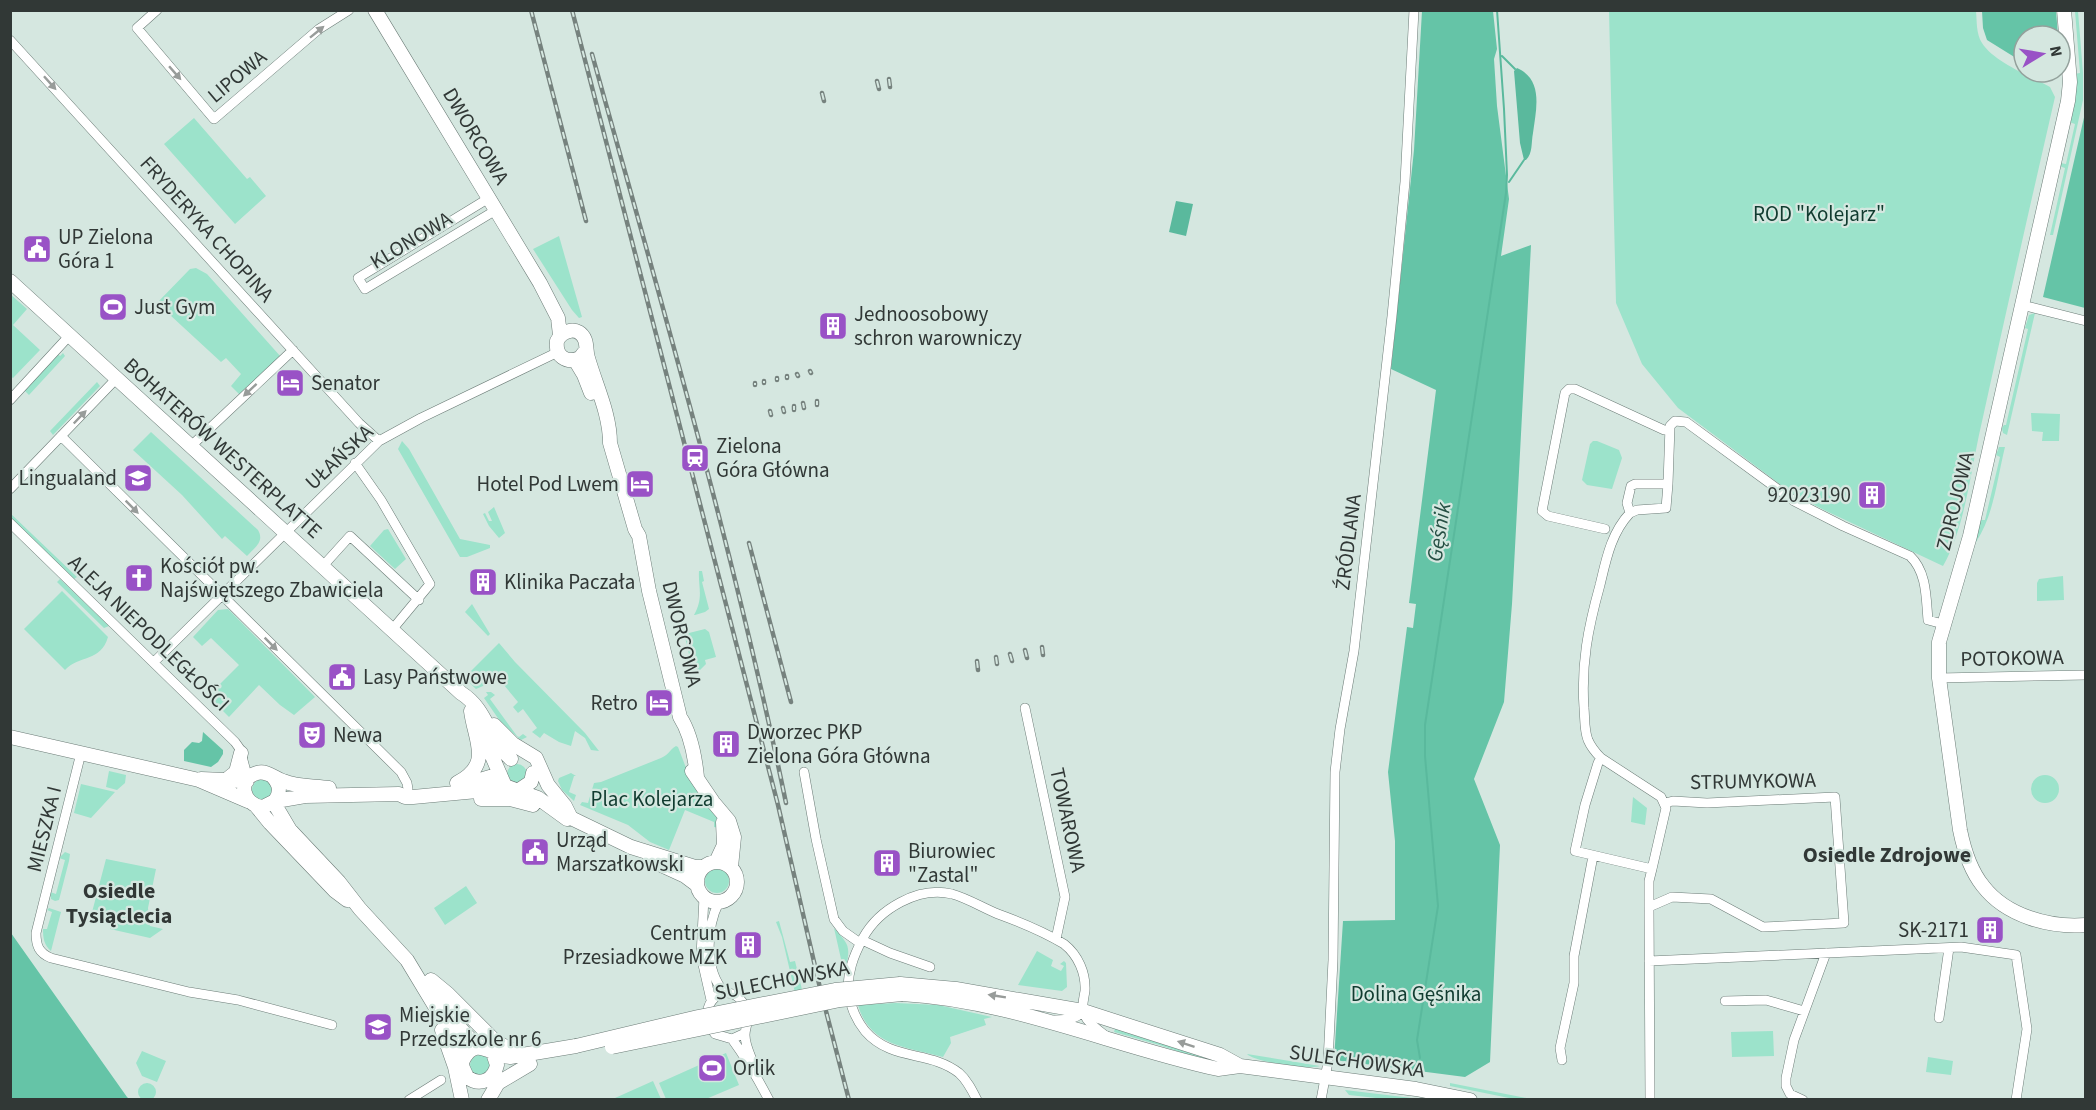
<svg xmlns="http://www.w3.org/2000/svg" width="2096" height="1110" viewBox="0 0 2096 1110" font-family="'Source Sans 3',sans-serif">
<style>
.green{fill:#9ce3cb}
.forest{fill:#65c4a7}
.water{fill:#5ab99d}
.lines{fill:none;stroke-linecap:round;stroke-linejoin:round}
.stream{stroke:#5ab99d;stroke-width:2}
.street-casing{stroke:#6c7c77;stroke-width:10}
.secondary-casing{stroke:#6c7c77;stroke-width:15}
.street{stroke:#fff;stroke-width:9}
.secondary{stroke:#fff;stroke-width:14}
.rail-casing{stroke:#76827e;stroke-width:4.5}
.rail{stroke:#d5e7e0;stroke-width:2;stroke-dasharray:7;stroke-linecap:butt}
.secondary-bridge-casing{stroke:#6c7c77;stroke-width:15;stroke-linecap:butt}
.secondary-bridge{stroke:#fff;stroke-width:14}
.oneway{fill:#989c9a}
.labels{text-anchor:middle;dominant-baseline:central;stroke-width:4.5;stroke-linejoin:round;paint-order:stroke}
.street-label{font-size:21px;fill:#313836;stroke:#d5e7e0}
.park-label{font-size:21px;fill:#103b2f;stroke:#d5e7e0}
.poi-label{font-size:21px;fill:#313836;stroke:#d5e7e0;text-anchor:start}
.water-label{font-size:22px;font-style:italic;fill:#254f43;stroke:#d5e7e0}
.neighbourhood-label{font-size:22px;font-weight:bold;fill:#313836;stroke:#d5e7e0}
</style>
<rect width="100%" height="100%" fill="#d5e7e0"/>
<path class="green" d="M1609,11H1976C1977,21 1976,34 1982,43C1994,62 2030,76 2050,87L2055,97C2030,206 2005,316 1981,426C1971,469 1965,528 1943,566L1824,510L1793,494L1678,408L1642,364L1616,303Z
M2075,11H2078L2083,73V100L2053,235H2050L2065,168L2059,166L2060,163L2066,164L2075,124L2069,122L2074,74L2080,73Z
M194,118L247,179L250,177L266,196L235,224L164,144Z
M559,236L582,317L579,318L572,310L533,249Z
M196,268L207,274L281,357L241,396L231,386L241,374L226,358L221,362L157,303L190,269Z
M10,294L27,309L13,325L40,350L13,378L10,376Z
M2035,313L2007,435L2003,433L2002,428L2004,425H2006L2028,329L2025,328L2029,315Z
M63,353L65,356L29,395L24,390L58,354L60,356Z
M97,382L100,386L53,435L50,431Z
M2031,413L2060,414L2059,441H2042L2043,432L2032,431Z
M151,432L258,530C265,542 254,548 247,556L225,536L222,539L182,495L133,450Z
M402,441L409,449L460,539L490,545V548L467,557H460L398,449Z
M1593,441H1597L1619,450L1622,458L1612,489L1587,485L1582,480L1590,444Z
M1999,447H2005C1997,479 1994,515 1976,542L1974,540L1980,520H1985L2000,457L1996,455Z
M494,507L505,533L499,538L489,526L483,514L485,513L489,521H492L488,512Z
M10,513L77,577L74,579L11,518Z
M388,529L406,559L395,569L370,546L384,530Z
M699,571H702L704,581L702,582L709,609L705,612L695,615H694C704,597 698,588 699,571Z
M2063,576L2064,600L2037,601V583L2039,579Z
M60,579L109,626L104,628L57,582Z
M62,591L108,637C101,662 79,655 65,670L24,629Z
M472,604L490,634L488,636L465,612Z
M228,609L315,697L294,715L280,705L259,685L229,717L208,696L239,665L211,638L202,646L193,637L218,610Z
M705,629L709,632L716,657L705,660L706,664L699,671L693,672L685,637L689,633Z
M499,643L515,662L585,733L599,751L591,750L585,738L575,731L571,746L559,742L544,733L540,738L532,732L537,728L523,709L518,713L513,707L518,702L499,679L495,677L490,683L476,689L464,678Z
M486,692H491L495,695L490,699L517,736L519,737L523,734L527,737L521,740L502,724L484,698L488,695Z
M676,746L678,747L688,773L717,816L721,828L714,827V822L685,810L669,850L650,842L628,825L580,805L582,802L588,803L594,783L601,782L661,758C670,754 669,750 676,746Z
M507 774a10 10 0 1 1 20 0a10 10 0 1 1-20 0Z
M109,771L126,775L125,783L117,790L106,787Z
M571,773L576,776H574L569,792L576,795L574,801L562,790L558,781L559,778Z
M2031 789a14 14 0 1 1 28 0a14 14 0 1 1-28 0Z
M252 790a11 11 0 1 1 22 0a11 11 0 1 1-22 0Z
M81,784L115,792L91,818L74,813Z
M1633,797L1647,808L1645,825L1631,822Z
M65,852L70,854L69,861L59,900L55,901L51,899L50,892L56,894L65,860L59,858Z
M106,859L156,869L148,908L150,926L163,929L150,938L110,929L112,921L91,916Z
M705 881a12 12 0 1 1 24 0a12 12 0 1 1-24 0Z
M466,886L477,903L445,925L434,908Z
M49,908L61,912L51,951C44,945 43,938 43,929H47L52,912L47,910Z
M779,921L790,962L795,961L808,1014H800L782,937L776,922Z
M834,928C848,944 851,945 846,967L843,968Z
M1037,951L1053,960L1051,966L1061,971L1064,966L1060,964L1064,961L1066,963L1067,987L1062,991L1018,985Z
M896,1003L938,1005L992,1017L984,1019L986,1025L950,1037L951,1043L943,1057C908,1047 870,1047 858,1005Z
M1116,1025L1229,1063C1212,1068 1190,1056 1174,1050C1155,1043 1134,1038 1114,1032Z
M1773,1031L1774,1056L1732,1057L1731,1032Z
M142,1051L166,1061L157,1082L142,1076L136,1063Z
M726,1053L739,1085L706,1099H666L659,1083Z
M1247,1054L1320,1066C1310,1070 1254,1062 1247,1054Z
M470 1065a10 10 0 1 1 20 0a10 10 0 1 1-20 0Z
M1928,1057L1953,1061L1951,1075L1926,1072Z
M653,1081L661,1099H615V1098Z
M1450,1083L1531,1099H1514L1450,1086Z
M138 1092a9 9 0 1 1 18 0a9 9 0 1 1-18 0Z
M1345,1090L1420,1099H1385L1349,1095Z"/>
<path class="forest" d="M1422,11H1493L1497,49L1494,59L1497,106L1509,199L1501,256L1531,245L1512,604L1504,702L1474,779L1500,845L1490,1062L1465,1077L1334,1060L1343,921L1395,920V841L1388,772L1407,627L1413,628L1416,604L1409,603L1436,390L1391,369L1414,150Z
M1982,11H2056L2058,36H2024V63L1987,40L1983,28Z
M2085,113L2086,308H2085L2043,297Z
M203,732L223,750V754L218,762L211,767L184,761V750L192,742L199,743L202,741Z
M11,933L127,1097L129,1099H11Z"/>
<path class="water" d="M1517,68C1544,80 1536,110 1533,133C1531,143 1533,153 1526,160H1524L1520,143L1514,71Z
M1176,201L1193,204L1186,236L1169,232Z"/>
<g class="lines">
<path class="stream" d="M1502,56L1515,69
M1509,182L1524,160
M1420,1058L1417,1040L1438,906L1425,756V725L1506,193L1507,175L1504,109L1497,10"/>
<g class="street-casing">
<path id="street" d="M157,10L137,28L214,119L319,29L349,10
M10,40L359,423L379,441
M489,198L358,278L365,289L496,210
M2022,305L2086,321
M10,400L70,335
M61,436L401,772L407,783L408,789
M190,447L293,350
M355,463L381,500L430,584L391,631
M10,489L116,379
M1630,513L1637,510L1666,508L1668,484
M10,523L235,742L240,749L248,779
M1605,529L1548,516L1542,511L1565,393L1569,389H1575L1664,430
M322,567L350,536L419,600
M154,662L379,441L421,418L558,352
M1939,678L2086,675
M1025,708L1065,897L1056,939
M81,753L36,933C36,946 39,953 51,958L189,992L238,1000L332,1025
M1601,758L1661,797L1666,808L1652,869
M804,772L816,839L834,919L843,931L860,943
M704,897L701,956L711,1000
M719,902C706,928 704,971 725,993
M1649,907L1672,897L1711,899L1763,927L1844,923L1835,797L1707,803L1673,801L1665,803
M862,940L890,953L930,967
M1649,961L1961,947L2016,955L2027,1029L2016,1100
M1725,1001L1766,1000L1804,1011
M1939,1018L1949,948
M1055,1020C1066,1020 1077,1019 1083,1011
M745,1033L732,1039L715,1034C691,1004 730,974 746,1008C751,1018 745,1026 745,1035C745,1049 755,1062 757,1076
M732,1039C746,1058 758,1079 769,1100
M1562,1060L1560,1048L1574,983V956L1593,856
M409,1100L441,1080
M977,1100C972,1090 967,1080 959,1073C930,1050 892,1062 865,1031C857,1021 851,1008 849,994C846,974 854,955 863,938C879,909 918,886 952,894C967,898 983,908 998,914C1020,922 1044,932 1064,944C1078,955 1086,973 1085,991C1084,997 1082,1005 1083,1011C1085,1021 1098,1030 1106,1036
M1321,1100L1328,1062L1333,960L1335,772L1340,729L1354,651L1392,316L1405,182L1414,10
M1650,1100L1649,907V881L1652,869L1575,851L1585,805L1598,763L1601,758C1596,753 1591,747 1588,740C1584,730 1585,718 1584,708C1581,664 1588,628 1600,585C1606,560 1611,533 1630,513L1627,503L1631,486L1635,484H1668L1670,426L1675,421L1686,422L1794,501L1843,526L1910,556C1927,572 1926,598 1928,620L1943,624
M1803,1100L1790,1094L1786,1086V1078L1794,1040L1826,953"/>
</g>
<g class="secondary-casing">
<path id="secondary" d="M375,10L540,283L558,318L560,335
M2064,10L2070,82L2068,101L1970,536L1939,642V678L1960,830C1964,850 1970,870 1983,886C2006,916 2050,928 2086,925
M10,281L461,693C488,710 488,740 511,759
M586,350L580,358C566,364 555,356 557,341C562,330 579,325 585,340C587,345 586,352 588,358C596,386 610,414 610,443L635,529L639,536L649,591L680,717C691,734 695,757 697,777
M575,360L584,375L591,393
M494,725L513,744L536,758L548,785L565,806L571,818L631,847L695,867H703
M479,726L505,786L538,798L567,819
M10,737L199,780L248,801
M692,771L713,802L729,821L734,837L731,867
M273,777C280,785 281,792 275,801L263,807C243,806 236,779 257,773C267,770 274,778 283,781C297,787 314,786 329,788
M201,779L247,781
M226,780L236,772L241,753
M457,783C493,764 475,742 471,711
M460,786L500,774
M519,790L531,782L533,773
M481,799H510L533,805
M276,801L305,796L399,794L405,797H413L509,788
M274,803L290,830L339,882L360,909L407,960L462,1051V1066L467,1077C480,1087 494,1080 497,1065L493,1053
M257,807L270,823L335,891L347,900
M650,860L685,876L697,885
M697 882a20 20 0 1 1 40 0a20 20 0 1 1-40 0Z
M716,862L724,845L723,822
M431,980L448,994L496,1042L525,1056
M900,984L956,989L1083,1011L1220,1055L1240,1066
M435,988C445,1007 464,1040 484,1048
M902,994C1011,1000 1113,1046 1218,1069L1240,1066L1416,1089L1470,1100
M442,1030L455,1067L462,1100
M463,1060C476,1035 491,1056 510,1057L576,1046
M488,1100L498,1083L530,1064"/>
</g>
<use href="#street" class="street"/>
<use href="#secondary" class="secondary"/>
<g class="rail-casing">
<path id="rail" d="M531,10L586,221
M572,10L778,805L820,988L849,1100
M592,54C661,302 734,550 786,803
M889,79L890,87
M877,81L879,89
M822,93L824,101
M810,371L811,373
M797,374L798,376
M787,376V378
M777,378V380
M764,381V383
M755,383V385
M817,401V405
M803,403L804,408
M794,406V410
M783,408L784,412
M770,411L771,415
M749,543L791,702
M1042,647L1043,655
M1025,650L1027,658
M1010,654L1012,661
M996,657L997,664
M977,661L978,670"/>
</g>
<use href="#rail" class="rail"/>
<g class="secondary-bridge-casing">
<path id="secondary-bridge" d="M576,1046L698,1017L835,990L900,984
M612,1047L840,1000L902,994"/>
</g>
<use href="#secondary-bridge" class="secondary-bridge"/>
</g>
<defs><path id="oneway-solid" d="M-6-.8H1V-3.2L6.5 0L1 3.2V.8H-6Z" transform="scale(1.5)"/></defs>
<g class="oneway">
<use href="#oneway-solid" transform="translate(317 32) rotate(-39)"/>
<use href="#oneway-solid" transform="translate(175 73) rotate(49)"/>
<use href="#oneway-solid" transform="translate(50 83) rotate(48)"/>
<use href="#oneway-solid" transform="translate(250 390) rotate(137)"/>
<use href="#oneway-solid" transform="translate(80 417) rotate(-46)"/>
<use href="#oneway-solid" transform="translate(132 507) rotate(45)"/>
<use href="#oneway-solid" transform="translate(271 644) rotate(45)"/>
<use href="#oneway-solid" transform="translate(997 996) rotate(-171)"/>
<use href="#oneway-solid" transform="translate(1186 1044) rotate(-162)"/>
</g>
<defs>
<g id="civic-square" transform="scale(1.5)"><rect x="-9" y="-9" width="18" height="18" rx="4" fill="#9952c6" stroke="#d5e7e0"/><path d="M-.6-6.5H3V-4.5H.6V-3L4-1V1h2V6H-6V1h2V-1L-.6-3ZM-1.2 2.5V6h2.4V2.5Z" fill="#fff"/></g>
<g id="stadium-square" transform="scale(1.5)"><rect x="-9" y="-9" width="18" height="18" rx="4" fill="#9952c6" stroke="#d5e7e0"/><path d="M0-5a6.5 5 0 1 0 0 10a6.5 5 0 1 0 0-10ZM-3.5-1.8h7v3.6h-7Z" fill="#fff"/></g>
<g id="building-square" transform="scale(1.5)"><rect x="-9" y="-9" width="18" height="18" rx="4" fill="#9952c6" stroke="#d5e7e0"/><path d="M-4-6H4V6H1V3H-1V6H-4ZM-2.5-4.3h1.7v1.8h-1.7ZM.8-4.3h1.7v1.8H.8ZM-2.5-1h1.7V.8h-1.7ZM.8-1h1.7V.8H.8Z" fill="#fff"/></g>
<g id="hotel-square" transform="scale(1.5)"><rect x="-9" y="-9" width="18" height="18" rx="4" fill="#9952c6" stroke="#d5e7e0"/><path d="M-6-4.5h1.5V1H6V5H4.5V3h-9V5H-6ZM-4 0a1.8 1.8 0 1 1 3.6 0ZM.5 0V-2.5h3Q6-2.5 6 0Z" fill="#fff"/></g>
<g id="station-square" transform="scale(1.5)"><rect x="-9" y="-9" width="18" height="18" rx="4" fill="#9952c6" stroke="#d5e7e0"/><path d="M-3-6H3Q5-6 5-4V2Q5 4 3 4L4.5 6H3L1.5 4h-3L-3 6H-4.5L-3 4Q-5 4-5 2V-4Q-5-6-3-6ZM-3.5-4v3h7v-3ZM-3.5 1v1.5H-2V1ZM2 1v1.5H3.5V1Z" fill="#fff"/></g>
<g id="school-square" transform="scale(1.5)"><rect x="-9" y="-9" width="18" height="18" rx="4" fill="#9952c6" stroke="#d5e7e0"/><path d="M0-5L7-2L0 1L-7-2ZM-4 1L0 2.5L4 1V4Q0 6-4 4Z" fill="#fff"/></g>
<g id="church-square" transform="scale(1.5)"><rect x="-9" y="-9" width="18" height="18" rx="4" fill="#9952c6" stroke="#d5e7e0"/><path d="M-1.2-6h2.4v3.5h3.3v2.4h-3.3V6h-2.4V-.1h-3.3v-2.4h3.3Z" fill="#fff"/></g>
<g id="theatre-square" transform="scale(1.5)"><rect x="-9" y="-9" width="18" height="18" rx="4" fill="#9952c6" stroke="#d5e7e0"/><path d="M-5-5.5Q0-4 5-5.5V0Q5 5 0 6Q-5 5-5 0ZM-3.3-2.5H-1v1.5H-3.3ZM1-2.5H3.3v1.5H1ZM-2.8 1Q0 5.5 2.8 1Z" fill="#fff"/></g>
</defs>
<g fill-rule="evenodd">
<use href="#civic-square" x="37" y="249"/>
<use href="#stadium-square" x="113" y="307"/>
<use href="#building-square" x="833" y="326"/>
<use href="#hotel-square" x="290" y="383"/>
<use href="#station-square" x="695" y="458"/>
<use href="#school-square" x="138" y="478"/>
<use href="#hotel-square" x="640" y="484"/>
<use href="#building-square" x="1872" y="495"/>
<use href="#church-square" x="139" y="578"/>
<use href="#building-square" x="483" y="582"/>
<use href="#civic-square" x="342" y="677"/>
<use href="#hotel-square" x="659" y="703"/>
<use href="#theatre-square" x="312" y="735"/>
<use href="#building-square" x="726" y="744"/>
<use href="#civic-square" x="535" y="852"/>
<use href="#building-square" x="887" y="863"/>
<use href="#building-square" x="1990" y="930"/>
<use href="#building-square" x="748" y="945"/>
<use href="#school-square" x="378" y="1027"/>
<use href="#stadium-square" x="712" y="1068"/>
</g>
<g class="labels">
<g class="street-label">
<text transform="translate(237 76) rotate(-40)">LIPOWA</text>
<text transform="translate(476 136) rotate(59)">DWORCOWA</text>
<text transform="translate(207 229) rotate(48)">FRYDERYKA CHOPINA</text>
<text transform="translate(411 240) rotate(-31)">KLONOWA</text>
<text transform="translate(223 448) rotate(42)">BOHATERÓW WESTERPLATTE</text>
<text transform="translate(339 457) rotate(-43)">UŁAŃSKA</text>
<text transform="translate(1955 501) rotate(-76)">ZDROJOWA</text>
<text transform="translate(1348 542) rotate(-83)">ŹRÓDLANA</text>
<text transform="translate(149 633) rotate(44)">ALEJA NIEPODLEGŁOŚCI</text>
<text transform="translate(682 634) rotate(76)">DWORCOWA</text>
<text transform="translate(2012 658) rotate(-1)">POTOKOWA</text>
<text transform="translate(1753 781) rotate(-1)">STRUMYKOWA</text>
<text transform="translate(1068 820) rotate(78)">TOWAROWA</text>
<text transform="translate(44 829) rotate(-76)">MIESZKA I</text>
<text transform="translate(782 980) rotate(-11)">SULECHOWSKA</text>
<text transform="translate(1357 1061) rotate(8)">SULECHOWSKA</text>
</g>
<g class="park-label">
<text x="1819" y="214">ROD "Kolejarz"</text>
<text x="652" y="799">Plac Kolejarza</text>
<text x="1416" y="994">Dolina Gęśnika</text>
</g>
<g class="poi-label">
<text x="58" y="237">UP Zielona<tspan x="58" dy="24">Góra 1</tspan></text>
<text x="134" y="307">Just Gym</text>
<text x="854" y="314">Jednoosobowy<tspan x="854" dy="24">schron warowniczy</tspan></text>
<text x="311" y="383">Senator</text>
<text x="716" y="446">Zielona<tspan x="716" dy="24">Góra Główna</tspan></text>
<text x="117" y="478" text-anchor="end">Lingualand</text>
<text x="619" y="484" text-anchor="end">Hotel Pod Lwem</text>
<text x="1851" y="495" text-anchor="end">92023190</text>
<text x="160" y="566">Kościół pw.<tspan x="160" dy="24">Najświętszego Zbawiciela</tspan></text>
<text x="504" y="582">Klinika Paczała</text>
<text x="363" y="677">Lasy Państwowe</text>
<text x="638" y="703" text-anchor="end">Retro</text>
<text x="747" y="732">Dworzec PKP<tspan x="747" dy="24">Zielona Góra Główna</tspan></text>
<text x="333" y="735">Newa</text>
<text x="556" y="840">Urząd<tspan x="556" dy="24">Marszałkowski</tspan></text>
<text x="908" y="851">Biurowiec<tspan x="908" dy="24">"Zastal"</tspan></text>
<text x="1969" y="930" text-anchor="end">SK-2171</text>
<text x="727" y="933" text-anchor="end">Centrum<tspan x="727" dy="24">Przesiadkowe MZK</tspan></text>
<text x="399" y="1015">Miejskie<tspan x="399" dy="24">Przedszkole nr 6</tspan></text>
<text x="733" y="1068">Orlik</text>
</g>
<g class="water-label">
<text transform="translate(1439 532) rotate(-81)">Gęśnik</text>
</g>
<g class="neighbourhood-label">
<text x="1887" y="855">Osiedle Zdrojowe</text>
<text x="119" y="891">Osiedle<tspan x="119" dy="25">Tysiąclecia</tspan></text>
</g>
</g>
<rect width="2096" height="1110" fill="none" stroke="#313836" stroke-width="24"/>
<g transform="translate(2042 54) rotate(79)"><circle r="28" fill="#d5e7e0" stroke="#93a19c" stroke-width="1.5"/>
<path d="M0-4.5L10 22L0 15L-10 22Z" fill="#9952c6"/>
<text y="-9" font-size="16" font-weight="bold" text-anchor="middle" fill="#313836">N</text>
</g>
</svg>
